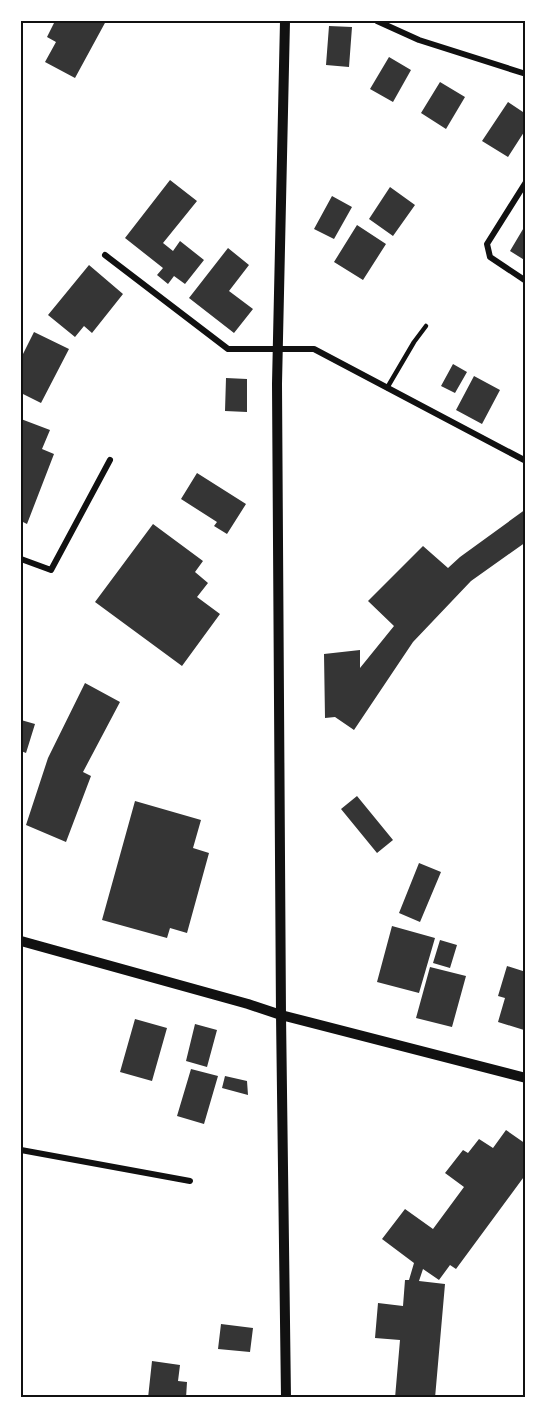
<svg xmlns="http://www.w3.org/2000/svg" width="547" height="1419" viewBox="0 0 547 1419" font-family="'Exo 2',sans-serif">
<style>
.building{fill:#353535}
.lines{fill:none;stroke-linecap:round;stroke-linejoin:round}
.service{stroke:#111;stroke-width:4.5}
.minor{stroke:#111;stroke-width:6}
.tertiary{stroke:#111;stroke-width:10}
.neatline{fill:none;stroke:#111;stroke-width:2}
</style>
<rect width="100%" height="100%" fill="#fff"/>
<path class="building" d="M55,21H106L75,78L45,62L56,42L47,37Z
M329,26L352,27L349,67L326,65Z
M389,57L411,70L393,102L370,89Z
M440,82L465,97L446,129L421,113Z
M508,102L526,114V129L508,157L482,141Z
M170,180L197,201L163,243L173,251L180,241L204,260L185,284L174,276L168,284L157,275L163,268L125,238Z
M390,187L415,205L393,236L369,219Z
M332,196L352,207L334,239L314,229Z
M526,224V261L510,251Z
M357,225L386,244L363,280L334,262Z
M228,248L249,265L229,291L253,309L234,333L189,298Z
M89,265L123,294L92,333L84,326L75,337L48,315Z
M34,332L69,349L41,403L21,393V358Z
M453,364L467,372L455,393L441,386Z
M474,376L500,390L482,424L456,410Z
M226,378L247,379V412L225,411Z
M21,419L50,430L42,449L54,454L27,524L21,521Z
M197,473L246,504L227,534L214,526L217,522L181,499Z
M526,509V542L471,581L413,642L354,730L335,717L325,718L324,654L360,650V668L394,626L368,601L423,546L448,568L460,557Z
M153,524L203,561L195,572L208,583L197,597L220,614L182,666L95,602Z
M85,683L120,702L83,772L91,776L66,842L26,825L48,758Z
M21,720L35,724L26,753L21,751Z
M357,796L393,840L377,853L341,809Z
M135,801L201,820L193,848L209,853L187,933L170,928L167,938L102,920Z
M419,863L441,872L420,922L399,913Z
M392,926L435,938L419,993L377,982Z
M440,940L457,945L450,968L433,963Z
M507,966L526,972V1025L524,1030L498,1022L505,998L498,996Z
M430,967L466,976L452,1027L416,1018Z
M135,1019L167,1028L152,1081L120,1072Z
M195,1024L217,1030L207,1067L186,1061Z
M191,1069L218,1076L204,1124L177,1116Z
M225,1076L247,1081L248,1095L222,1088Z
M506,1130L526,1144V1174L456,1269L450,1265L439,1280L423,1269L419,1281L445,1284L435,1398H395L400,1340L375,1338L378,1303L403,1306L405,1280H409L414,1263L382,1239L405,1209L433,1229L464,1187L445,1173L463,1150L468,1153L479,1139L493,1148Z
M221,1324L253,1328L250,1352L218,1349Z
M152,1361L180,1365L178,1381L187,1382L186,1398H148Z"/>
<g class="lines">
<path class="service" d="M387,388L414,342L426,326"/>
<path class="minor" d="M377,21L419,40L526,74
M526,182L487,244L490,257L526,281
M105,255L228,349H314L526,461
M21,559L51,570L110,460
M21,1150L190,1181"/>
<path class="tertiary" d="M285,21L277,384L281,1015L286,1398
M21,941L248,1004L281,1015L526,1078"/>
</g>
<rect width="547" height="1419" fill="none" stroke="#ffffff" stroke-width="45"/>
<rect x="22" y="22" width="502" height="1374" class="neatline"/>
</svg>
